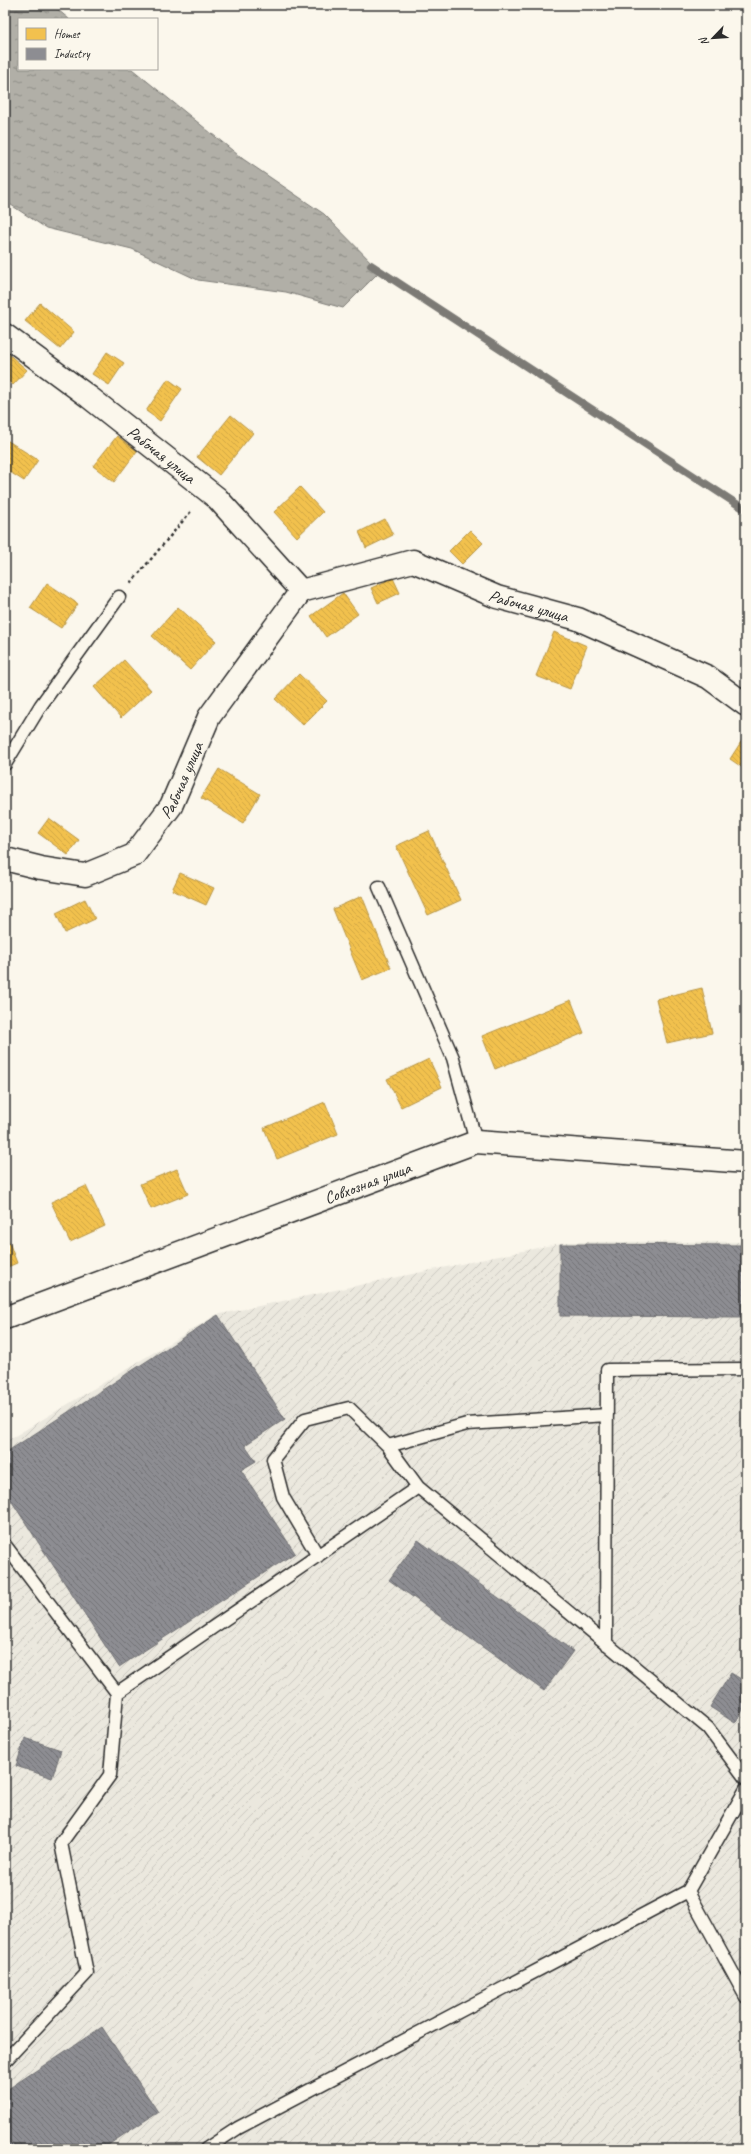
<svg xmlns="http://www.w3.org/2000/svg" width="751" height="2154" viewBox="0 0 751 2154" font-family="Caveat,sans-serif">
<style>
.industrial{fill:url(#industrial-furrows)}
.water{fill:url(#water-ripples);stroke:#7b7a75}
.homes{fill:url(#homes-back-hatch);stroke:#b69444}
.industry{fill:url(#industry-back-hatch);stroke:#707073}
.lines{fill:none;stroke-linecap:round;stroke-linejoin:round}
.stream{stroke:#7b7a75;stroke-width:8}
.lane-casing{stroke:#2b2b2b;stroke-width:15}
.street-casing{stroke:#2b2b2b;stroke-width:25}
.path{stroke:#2b2b2b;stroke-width:2.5;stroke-dasharray:3 3;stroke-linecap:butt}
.lane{stroke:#fbf7ec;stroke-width:12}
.street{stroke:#fbf7ec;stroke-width:22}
.labels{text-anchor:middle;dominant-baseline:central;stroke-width:4;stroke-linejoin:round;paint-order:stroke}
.street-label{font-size:17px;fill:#2b2b2b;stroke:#fbf7ec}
</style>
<defs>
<pattern id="industrial-furrows" width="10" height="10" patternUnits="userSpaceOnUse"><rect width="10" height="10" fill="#ebe8de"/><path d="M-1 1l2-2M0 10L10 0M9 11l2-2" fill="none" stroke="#cac7bf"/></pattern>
<pattern id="water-ripples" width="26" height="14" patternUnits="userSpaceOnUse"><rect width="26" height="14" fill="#b1afa7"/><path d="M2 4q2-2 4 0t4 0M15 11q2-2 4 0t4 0" fill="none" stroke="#908f88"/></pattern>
<pattern id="homes-back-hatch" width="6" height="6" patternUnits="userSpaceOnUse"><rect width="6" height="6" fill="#f2c14e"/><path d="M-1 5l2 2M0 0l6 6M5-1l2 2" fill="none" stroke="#d0a644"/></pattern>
<pattern id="industry-back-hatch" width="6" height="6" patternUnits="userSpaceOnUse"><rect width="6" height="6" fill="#8d8d92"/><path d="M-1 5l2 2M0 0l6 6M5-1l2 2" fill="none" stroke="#737377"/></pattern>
</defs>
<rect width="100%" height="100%" fill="#fbf7ec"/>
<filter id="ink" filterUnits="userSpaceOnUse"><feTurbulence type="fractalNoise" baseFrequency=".025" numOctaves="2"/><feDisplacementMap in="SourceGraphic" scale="8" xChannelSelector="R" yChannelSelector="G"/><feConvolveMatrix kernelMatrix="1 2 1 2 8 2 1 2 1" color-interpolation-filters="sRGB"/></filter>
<g filter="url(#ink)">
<path class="industrial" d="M566,1242H746V2149H5V1442L216,1315Z"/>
<path class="water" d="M5,5H52L69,19H19V69H132L243,159L324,214L380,271L343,308L286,292L198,280L132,249L46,228L5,201Z"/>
<path class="homes" d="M738,5H746V12L737,6Z
M40,303L74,332L60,349L25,321Z
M5,351L27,370L13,385L5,378Z
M107,352L124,363L109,385L92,374Z
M168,379L182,389L160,421L146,411Z
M231,415L253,433L219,475L197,457Z
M117,436L137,451L114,482L93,466Z
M5,439L38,460L24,481L5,469Z
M300,487L323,512L297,537L274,512Z
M385,519L393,535L366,548L359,532Z
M470,530L483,543L462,564L449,551Z
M393,578L400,593L378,603L371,588Z
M47,583L78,604L61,628L30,608Z
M343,593L358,614L326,637L311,616Z
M178,607L216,641L190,670L152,636Z
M554,632L587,646L570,689L536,676Z
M124,660L151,690L121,718L94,687Z
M299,674L327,701L303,725L275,699Z
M746,734V770L730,759Z
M219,769L260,794L243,823L201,798Z
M49,818L79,840L68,855L38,833Z
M429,831L461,900L428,915L396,846Z
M180,873L214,888L206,905L172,890Z
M362,896L391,968L362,980L333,909Z
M85,899L95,919L65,933L56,913Z
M702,988L712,1033L667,1043L656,999Z
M571,1000L584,1033L495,1069L482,1036Z
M429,1059L442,1087L401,1107L387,1079Z
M325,1102L338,1134L277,1159L264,1128Z
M177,1169L188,1194L151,1209L140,1184Z
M86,1186L105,1226L70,1242L51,1202Z
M5,1232L17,1263L5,1268Z"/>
<path class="industry" d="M560,1244L746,1245V1317L560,1316Z
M218,1315L285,1419L245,1445L256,1461L241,1470L295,1553L119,1667L5,1491V1453Z
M418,1540L573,1651L544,1691L389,1580Z
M731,1673L746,1682V1705L735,1723L710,1707Z
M25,1738L61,1750L52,1778L16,1766Z
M102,2027L158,2112L102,2149H5V2091Z"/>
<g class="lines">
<path class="stream" d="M371,265L746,510"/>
<g class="lane-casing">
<path id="lane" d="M5,764L41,705L119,597
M379,887L453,1058L476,1142
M388,1446L467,1424L607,1415
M5,1545L117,1693L110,1775L61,1843L87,1973L5,2061
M318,1556L283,1497L273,1459L305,1419L349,1408L388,1446L418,1487
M606,1644L607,1370L746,1369
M117,1693L418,1487L708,1728L746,1779
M688,1891L746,1997
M206,2149L238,2128L688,1891L746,1789"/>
</g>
<g class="street-casing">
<g id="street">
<path id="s1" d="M5,335L89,397L217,498L301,591L413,561L497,597L578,619L708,677L746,705"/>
<path id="s2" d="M5,859L41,868L85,875L134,855L171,806L209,717L301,591"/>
<path id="s3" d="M5,1318L476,1142L746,1162"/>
</g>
</g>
<path class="path" d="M131,583L192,510"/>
<use href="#lane" class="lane"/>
<use href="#street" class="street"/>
</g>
</g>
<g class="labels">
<g class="street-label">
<text stroke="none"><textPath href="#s1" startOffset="197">Рабочая улица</textPath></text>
<text stroke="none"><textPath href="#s1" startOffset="633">Рабочая улица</textPath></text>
<text stroke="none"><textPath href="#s2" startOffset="224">Рабочая улица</textPath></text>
<text stroke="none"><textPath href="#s3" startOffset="387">Совхозная улица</textPath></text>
</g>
</g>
<rect width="751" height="2154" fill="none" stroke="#fbf7ec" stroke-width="20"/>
<rect x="10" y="10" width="731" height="2134" fill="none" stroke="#2b2b2b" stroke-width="1.5" filter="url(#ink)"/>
<rect x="18" y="18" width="140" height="52" fill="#fbf7ec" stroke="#a8a59f"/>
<rect x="26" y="28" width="20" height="12" fill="#f2c14e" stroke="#a8a59f"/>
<text x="54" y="38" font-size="12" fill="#2b2b2b">Homes</text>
<rect x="26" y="48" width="20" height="12" fill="#8d8d92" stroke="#a8a59f"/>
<text x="54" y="58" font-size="12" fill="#2b2b2b">Industry</text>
<g transform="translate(713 38) rotate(245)" stroke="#fbf7ec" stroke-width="3" paint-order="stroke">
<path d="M0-3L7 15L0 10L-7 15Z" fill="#2b2b2b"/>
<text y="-6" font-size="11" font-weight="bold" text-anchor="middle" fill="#2b2b2b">N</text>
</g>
</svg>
